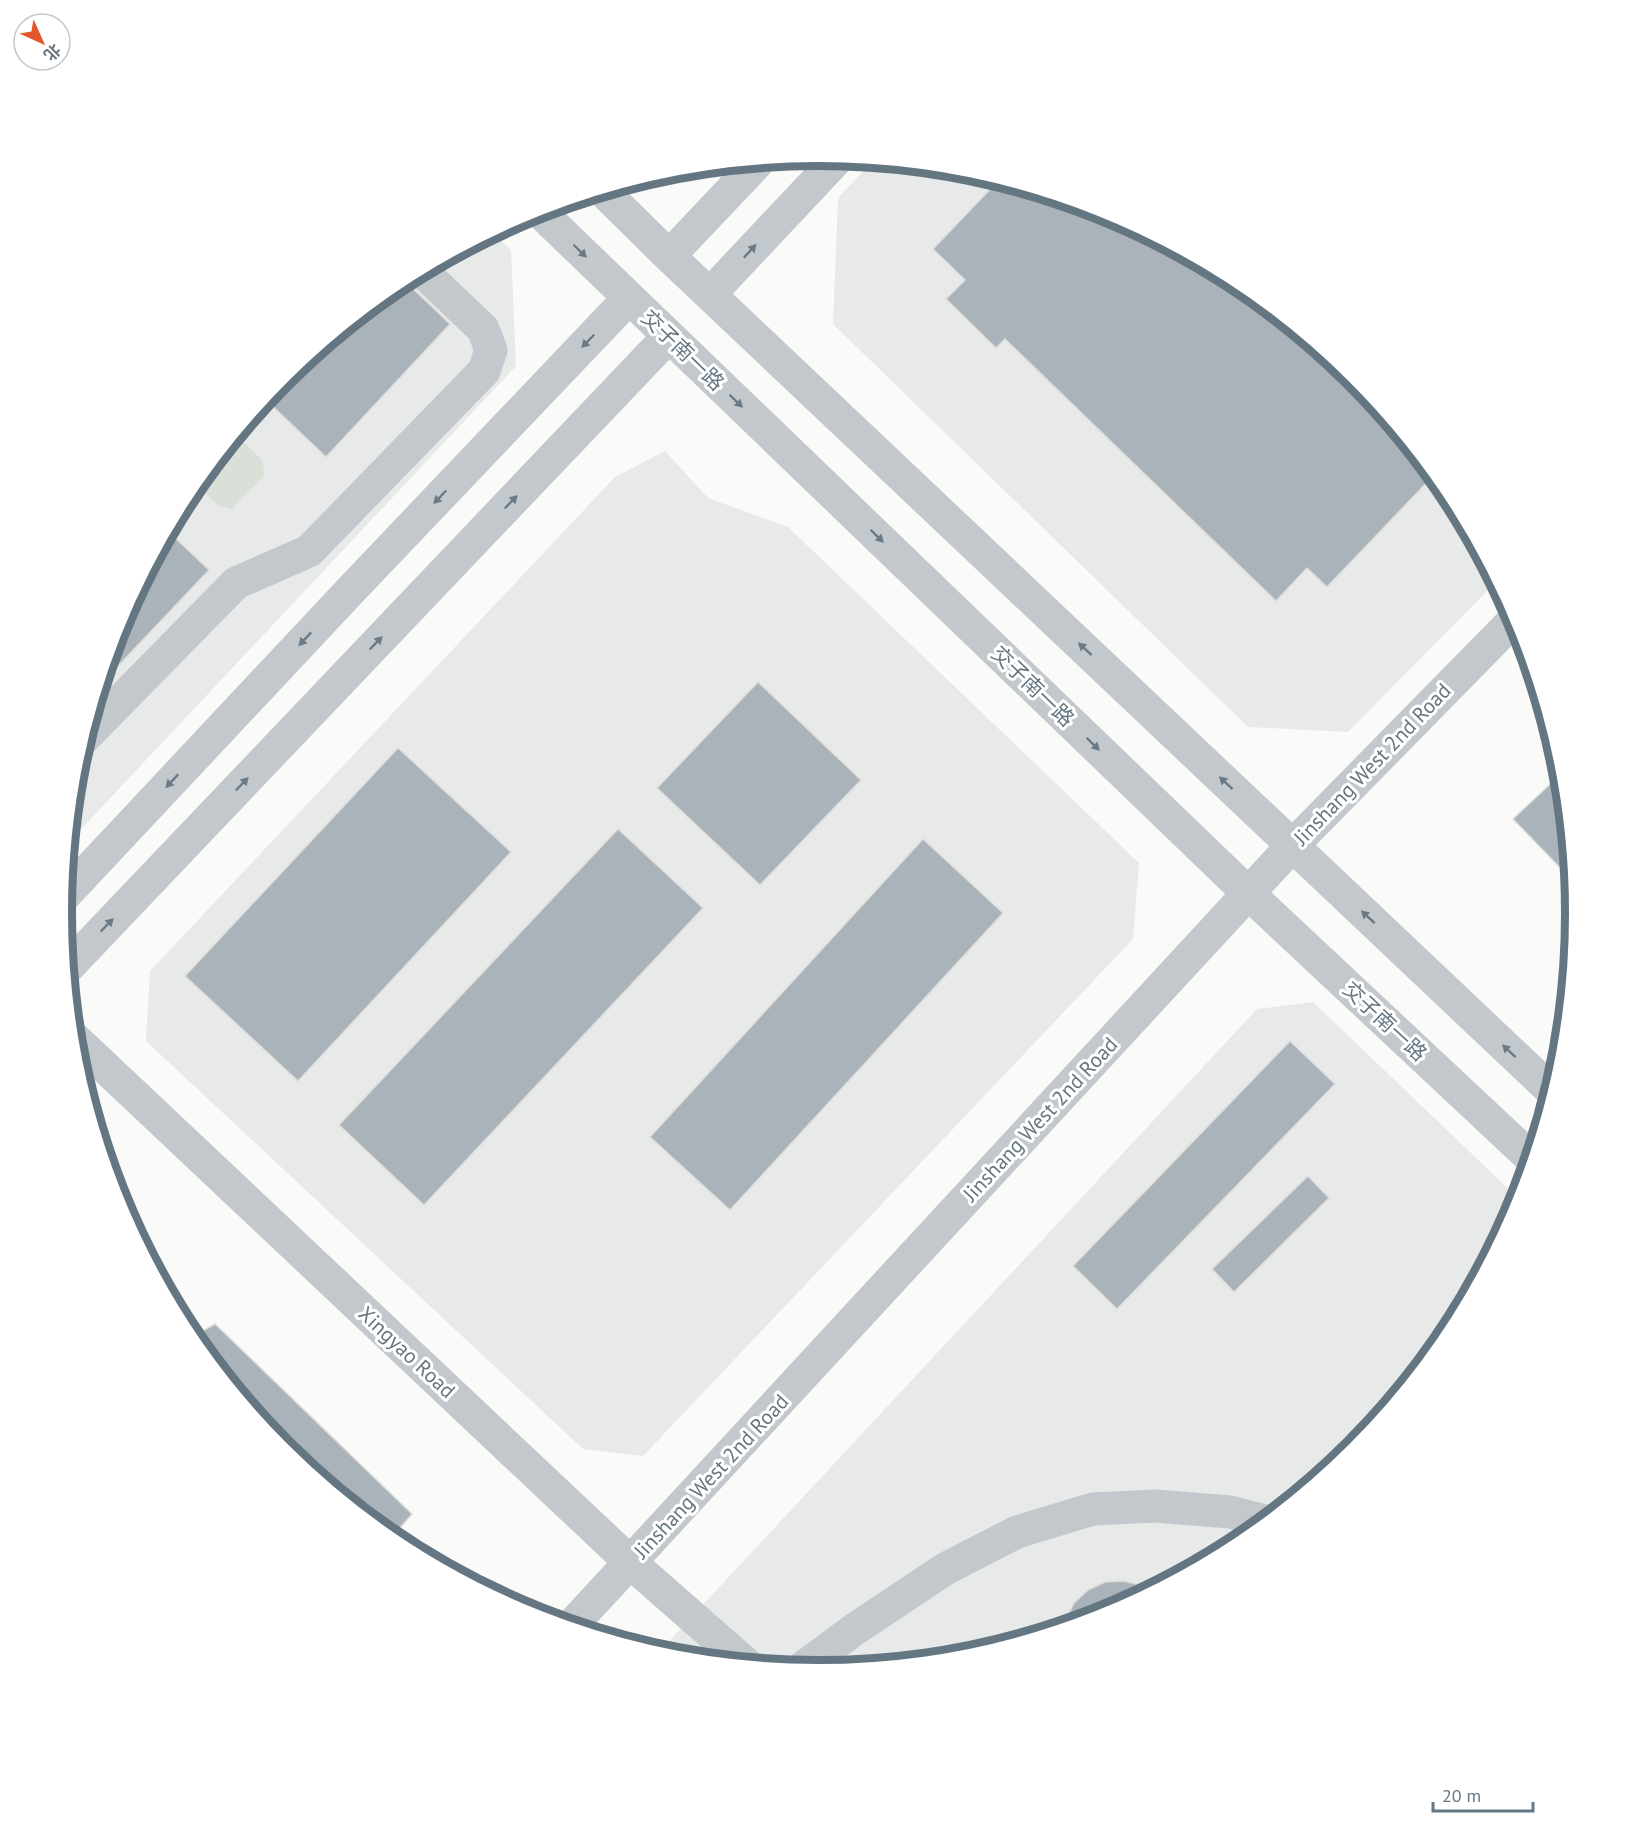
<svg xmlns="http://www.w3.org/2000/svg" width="1637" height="1826" viewBox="0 0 1637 1826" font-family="'PT Sans','Noto Sans SC',sans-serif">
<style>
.built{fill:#e8e9e9}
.green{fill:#dadfd7}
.building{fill:#aab3b9;stroke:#dcdcda;stroke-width:1.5}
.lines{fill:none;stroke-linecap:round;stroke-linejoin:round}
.minor{stroke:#c3c8cc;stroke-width:33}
.oneway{fill:#6a7a87}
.labels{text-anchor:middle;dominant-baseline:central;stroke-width:6;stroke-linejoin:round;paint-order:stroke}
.street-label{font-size:21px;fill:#657683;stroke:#fff}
.rim{fill:none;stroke:#657683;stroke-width:8}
</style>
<rect width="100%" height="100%" fill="#fafaf8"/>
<path class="built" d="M873,161L967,171L1109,214L1239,284L1354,378L1448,493L1496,582L1348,732L1248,727L833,324L838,198Z
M493,233L511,250L516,366L69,842L76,765L119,623L189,492L283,377L398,283Z
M665,451L708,498L788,527L1139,863L1133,939L643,1456L583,1449L146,1041L150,971L615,477Z
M1313,1002L1519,1199L1448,1334L1354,1449L1239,1543L1108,1612L966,1656L818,1670L670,1655L659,1652L1257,1009Z"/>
<path class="green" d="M236,435L262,460L265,475L232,509L219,506L196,484Z"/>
<path class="building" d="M999,180L1109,214L1239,284L1354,378L1434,475L1327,587L1307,568L1276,601L1005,339L996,348L946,299L965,280L933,249Z
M404,280L450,324L326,457L265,399L283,377Z
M168,531L209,570L101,684L119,623Z
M758,682L861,780L760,885L657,788Z
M398,748L511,852L298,1081L185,976Z
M1562,773L1572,880L1513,819Z
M618,829L703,908L424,1205L339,1125Z
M923,839L1003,913L730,1210L650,1137Z
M1290,1041L1335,1084L1117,1309L1073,1266Z
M1308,1176L1329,1198L1234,1292L1212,1269Z
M215,1324L412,1514L392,1537L283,1448L192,1337Z
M1123,1581L1153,1588L1108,1613L1062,1627L1074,1603L1088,1590L1105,1582Z"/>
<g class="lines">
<path class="minor" d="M603,191L669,256L1552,1091
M539,211L1248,893L1531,1158
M669,256L758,162
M710,294L838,158
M84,738L236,583L309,551L484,371L491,350L483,329L422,271
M63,897L350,591L629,298
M67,968L669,336
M74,1038L631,1563L745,1663
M572,1625L1292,846L1515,619
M802,1668L855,1629L945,1569L1017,1532L1093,1509L1155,1506L1230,1512L1265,1521"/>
</g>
<defs><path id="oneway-solid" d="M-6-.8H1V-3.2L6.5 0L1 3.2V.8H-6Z" transform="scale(1.5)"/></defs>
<g class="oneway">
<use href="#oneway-solid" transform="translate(580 251) rotate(44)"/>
<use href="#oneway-solid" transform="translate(750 251) rotate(-47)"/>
<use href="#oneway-solid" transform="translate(588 341) rotate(134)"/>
<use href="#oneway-solid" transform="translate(736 401) rotate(44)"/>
<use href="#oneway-solid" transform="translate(440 497) rotate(134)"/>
<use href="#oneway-solid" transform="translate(511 502) rotate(-46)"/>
<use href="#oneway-solid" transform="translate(877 536) rotate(44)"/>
<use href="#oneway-solid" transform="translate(305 639) rotate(133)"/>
<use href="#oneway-solid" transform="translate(376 643) rotate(-46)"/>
<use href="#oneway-solid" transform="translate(1085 649) rotate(-137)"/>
<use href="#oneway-solid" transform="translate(1093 744) rotate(44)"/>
<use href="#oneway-solid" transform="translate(172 781) rotate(133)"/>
<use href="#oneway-solid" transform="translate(1226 783) rotate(-137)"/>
<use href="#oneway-solid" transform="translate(242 784) rotate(-46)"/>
<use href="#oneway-solid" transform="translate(1368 917) rotate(-137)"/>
<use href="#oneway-solid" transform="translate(107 925) rotate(-46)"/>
<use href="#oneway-solid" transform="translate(1509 1051) rotate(-137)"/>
</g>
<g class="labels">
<g class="street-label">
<text transform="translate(683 350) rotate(44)">交子南一路</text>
<text transform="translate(1033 686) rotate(44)">交子南一路</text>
<text transform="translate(1372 764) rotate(-46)">Jinshang West 2nd Road</text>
<text transform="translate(1385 1021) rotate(43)">交子南一路</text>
<text transform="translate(1040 1119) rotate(-47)">Jinshang West 2nd Road</text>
<text transform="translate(407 1352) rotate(43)">Xingyao Road</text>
<text transform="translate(711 1476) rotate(-47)">Jinshang West 2nd Road</text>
</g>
</g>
<path d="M0 0H1637V1826H0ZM818 166H819A746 746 0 0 1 1565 912V914A746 746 0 0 1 819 1660H818A746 746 0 0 1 72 914V912A746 746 0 0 1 818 166Z" fill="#fff" fill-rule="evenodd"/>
<path class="rim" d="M818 166H819A746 746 0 0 1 1565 912V914A746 746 0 0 1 819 1660H818A746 746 0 0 1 72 914V912A746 746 0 0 1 818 166Z"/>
<g transform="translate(42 42) rotate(135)"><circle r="28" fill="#ffffff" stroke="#c1c8cd" stroke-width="1.5"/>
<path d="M0-4.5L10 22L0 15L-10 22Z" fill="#e4572e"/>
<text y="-9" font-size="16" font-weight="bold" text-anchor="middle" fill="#657683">北</text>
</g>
<path d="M1433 1802v9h100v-9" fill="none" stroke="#657683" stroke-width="3"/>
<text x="1442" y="1802" font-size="18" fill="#657683" stroke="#ffffff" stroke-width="4.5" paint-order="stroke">20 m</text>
</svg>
